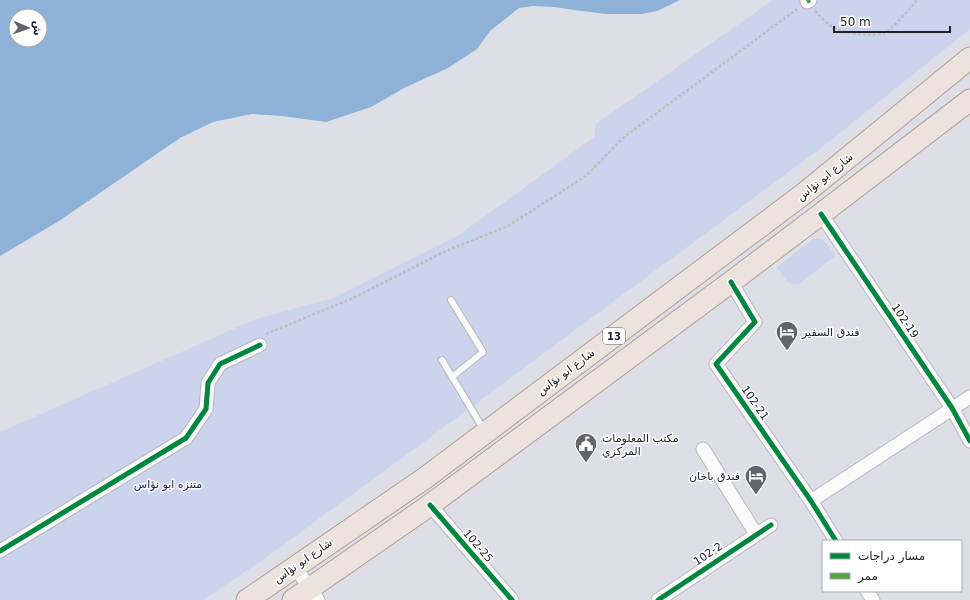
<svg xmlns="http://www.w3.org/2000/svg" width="970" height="600" viewBox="0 0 970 600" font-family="'DejaVu Sans',Vazirmatn,sans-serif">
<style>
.green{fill:#cbd3ed}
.water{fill:#8db1d7;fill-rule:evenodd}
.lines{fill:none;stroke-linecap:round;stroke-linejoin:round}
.lane-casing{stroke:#b6b7bc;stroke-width:8}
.street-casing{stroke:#b6b7bc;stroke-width:15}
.primary-casing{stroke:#ad9e99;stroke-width:23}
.path{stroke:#bebfc1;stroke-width:2.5;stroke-dasharray:3 2;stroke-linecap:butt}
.lane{stroke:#fafafb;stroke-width:6}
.street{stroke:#fafafb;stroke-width:13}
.primary{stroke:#ece3df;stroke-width:21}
.quiet{stroke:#50a242;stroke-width:4;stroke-dasharray:8 4;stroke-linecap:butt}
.cycleway-casing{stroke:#fff;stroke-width:8}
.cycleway{stroke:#00873e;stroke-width:5}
.labels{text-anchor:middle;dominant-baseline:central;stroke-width:3;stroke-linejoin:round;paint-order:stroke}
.shield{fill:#fff;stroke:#646467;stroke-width:1}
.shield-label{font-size:10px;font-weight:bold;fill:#212226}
.street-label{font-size:11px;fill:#212226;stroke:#fff}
.poi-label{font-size:11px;fill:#212226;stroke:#fff;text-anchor:start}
.park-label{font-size:11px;fill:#18246a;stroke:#fff}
</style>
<rect width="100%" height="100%" fill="#dedfe6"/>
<path class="green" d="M773,0H970V29L821,148L428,439L264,559L203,600H0V432L256,319L333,298L459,235L594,137L596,124Z
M813,239C825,237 828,246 834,254L835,256L799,284C788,287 784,277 778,269L777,267Z"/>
<path class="water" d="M0,0H680L657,11L642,14H606L574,10L554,7L533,6L519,8L490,31L477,49L448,68L406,87L371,107L326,122L282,116L252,114L213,122L180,138L59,221L0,256ZM16,16H40V40H16Z"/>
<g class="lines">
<g class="lane-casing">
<path id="lane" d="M451,300L483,352L452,377
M442,360L484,430"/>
</g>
<g class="street-casing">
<path id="street" d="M807,2L810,0
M821,214L952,408L970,441
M731,282L755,322L716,364L811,501L836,541
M703,449L756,534
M811,501L970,397
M430,505L512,600
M0,551L186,438L206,409L208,383L220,364L260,345
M295,567L318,600
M867,591L873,600
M658,600L771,525"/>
</g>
<g class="primary-casing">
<path id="primary" d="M247,600L425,478L806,192L970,58
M293,600L430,505L731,282L821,214L970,100"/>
</g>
<path class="path" d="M815,11C820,16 825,22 831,26C842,34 872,37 885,33C890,31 913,6 917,0
M266,334L351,299L446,251L508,226L586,176L623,138L797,9"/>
<use href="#lane" class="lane"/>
<use href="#street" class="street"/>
<use href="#primary" class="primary"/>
<path class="quiet" d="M807,2L810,0"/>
<g class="cycleway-casing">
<path id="cycleway" d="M821,214L952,408L970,441
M731,282L755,322L716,364L811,501L836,541
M430,505L512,600
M0,551L186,438L206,409L208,383L220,364L260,345
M658,600L771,525"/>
</g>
<use href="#cycleway" class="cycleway"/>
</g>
<defs>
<g id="hotel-pin" transform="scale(1.15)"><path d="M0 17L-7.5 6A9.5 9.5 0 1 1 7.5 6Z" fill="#636469" stroke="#fff"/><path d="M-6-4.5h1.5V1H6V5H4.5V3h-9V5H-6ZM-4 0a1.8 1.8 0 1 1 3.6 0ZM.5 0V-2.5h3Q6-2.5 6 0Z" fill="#fff"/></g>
<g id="civic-pin" transform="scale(1.15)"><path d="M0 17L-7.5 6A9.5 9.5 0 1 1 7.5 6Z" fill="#636469" stroke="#fff"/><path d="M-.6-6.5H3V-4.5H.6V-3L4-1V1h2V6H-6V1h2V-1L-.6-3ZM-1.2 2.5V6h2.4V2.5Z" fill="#fff"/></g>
</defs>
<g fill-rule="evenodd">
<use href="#hotel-pin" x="787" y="332"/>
<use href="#civic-pin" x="586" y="444"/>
<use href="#hotel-pin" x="756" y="476"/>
</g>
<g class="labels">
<rect class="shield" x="603" y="328" width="22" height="16" rx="3"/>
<g class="shield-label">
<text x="614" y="336">13</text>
</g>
<g class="street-label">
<text transform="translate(825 177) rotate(-39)">شارع ابو نؤاس</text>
<text transform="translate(905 321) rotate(56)">102-19</text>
<text transform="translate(566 372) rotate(-37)">شارع ابو نؤاس</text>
<text transform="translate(755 403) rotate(55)">102-21</text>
<text transform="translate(478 546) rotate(49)">102-25</text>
<text transform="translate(708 554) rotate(-34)">102-2</text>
<text transform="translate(303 561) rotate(-35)">شارع ابو نؤاس</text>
</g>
<g class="poi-label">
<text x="802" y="332">فندق السفير</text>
<text x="602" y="438">مكتب المعلومات<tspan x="602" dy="13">المركزي</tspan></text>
<text x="740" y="476" text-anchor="end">فندق باخان</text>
</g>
<g class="park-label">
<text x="168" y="484">متنزه ابو نؤاس</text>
</g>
</g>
<rect x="822" y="540" width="140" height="52" fill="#ffffff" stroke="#a6a7a8"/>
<rect x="830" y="553" width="20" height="6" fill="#00873e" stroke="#a6a7a8"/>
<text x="858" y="560" font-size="12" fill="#212226">مسار دراجات</text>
<rect x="830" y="573" width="20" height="6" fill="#50a242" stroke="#a6a7a8"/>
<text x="858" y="580" font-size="12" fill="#212226">ممر</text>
<g transform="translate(28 28) rotate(92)"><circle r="19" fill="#ffffff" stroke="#a6a7a8"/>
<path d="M0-3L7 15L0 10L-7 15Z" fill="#636469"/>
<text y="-6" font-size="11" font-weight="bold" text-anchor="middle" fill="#212226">ش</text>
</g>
<path d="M834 26v6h116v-6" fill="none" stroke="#212226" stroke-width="2"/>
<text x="840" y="26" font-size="12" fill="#212226" stroke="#ffffff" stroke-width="3" paint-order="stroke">50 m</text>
</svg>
